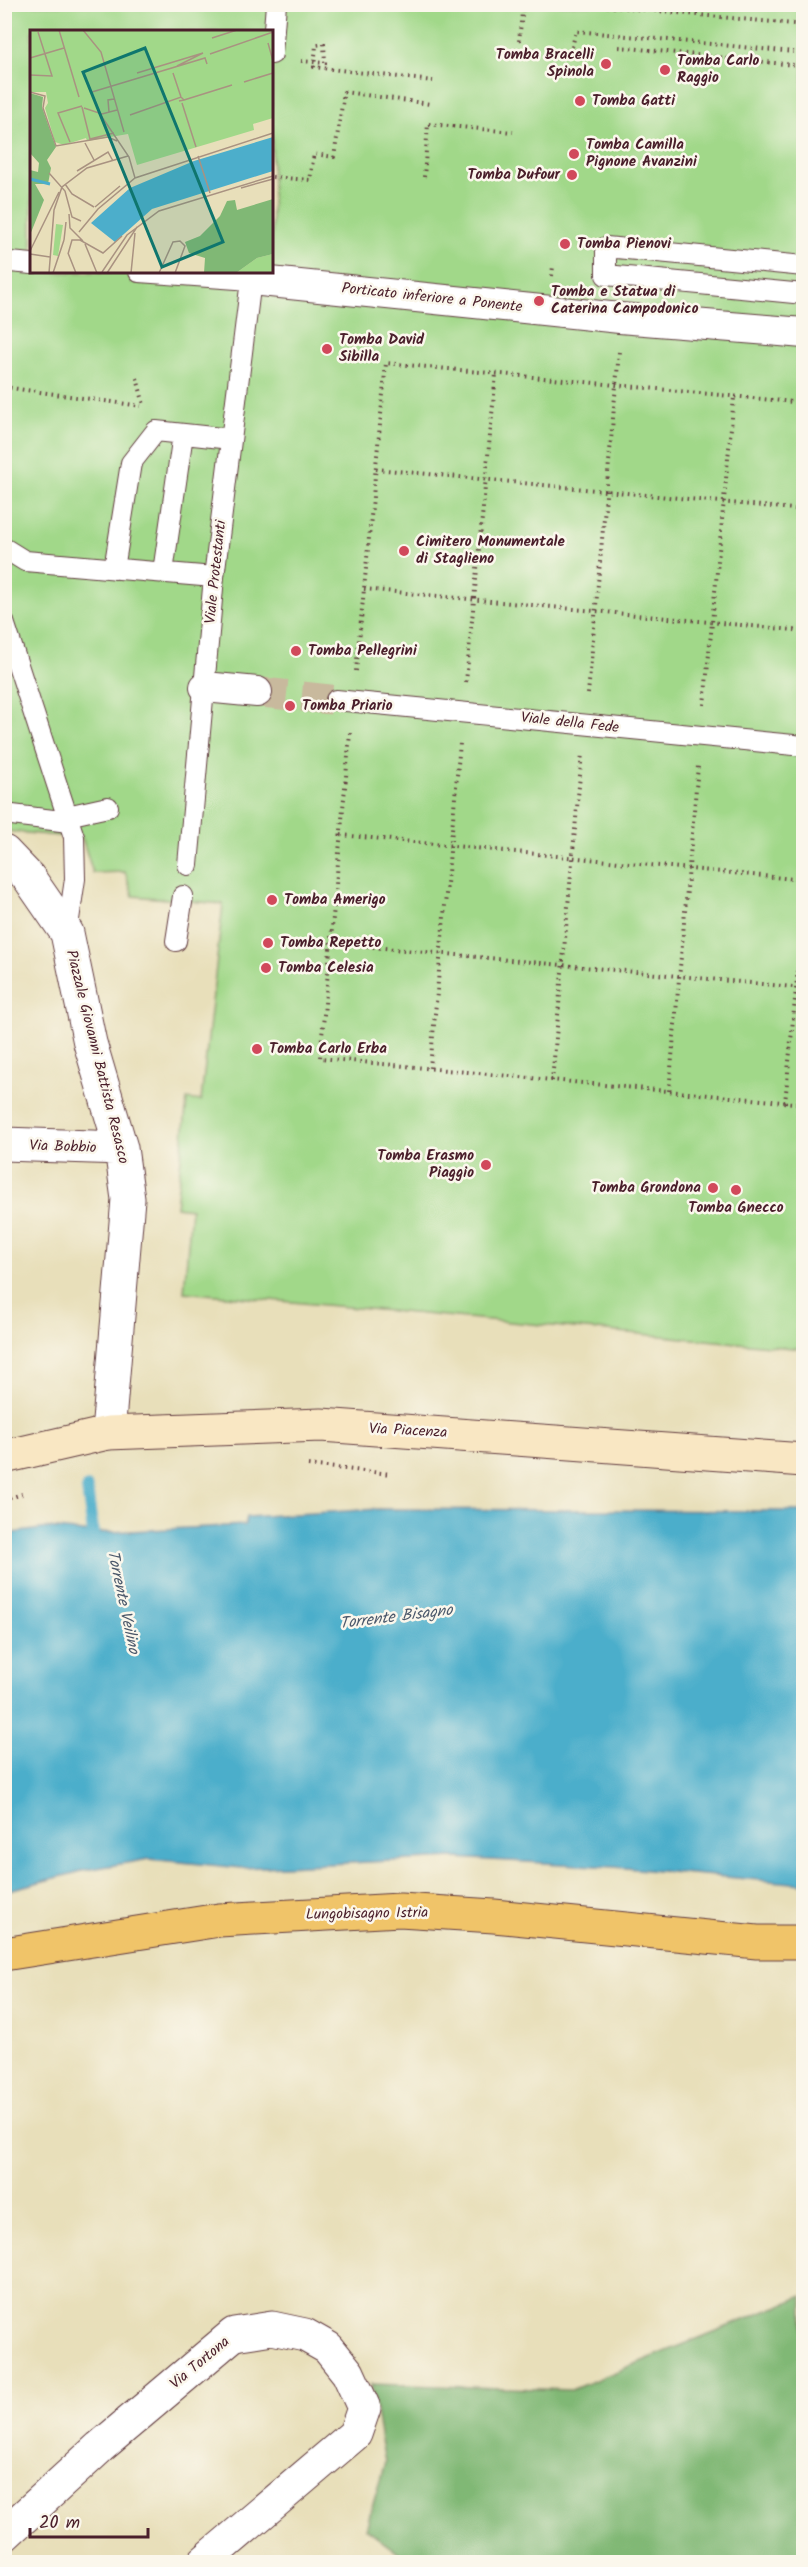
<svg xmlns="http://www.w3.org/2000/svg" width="808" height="2567" viewBox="0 0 808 2567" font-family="Kalam,sans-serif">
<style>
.green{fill:#a1d889;stroke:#767c5a;stroke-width:1.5;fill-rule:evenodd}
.forest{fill:#80b875;stroke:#656c50;stroke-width:1.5}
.water{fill:#4caecb;stroke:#4b667b;stroke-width:1.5}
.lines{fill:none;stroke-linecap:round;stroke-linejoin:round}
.stream{stroke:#4caecb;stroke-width:12}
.pedestrian-tunnel{stroke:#c8b99d;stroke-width:30;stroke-dasharray:30 15;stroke-linecap:butt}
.service-casing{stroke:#623c40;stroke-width:22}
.pedestrian-casing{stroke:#623c40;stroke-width:32}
.minor-casing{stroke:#623c40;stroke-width:35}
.secondary-casing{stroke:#623c40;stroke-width:35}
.primary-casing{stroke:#623c40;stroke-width:35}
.path{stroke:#623c40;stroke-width:4;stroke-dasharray:1.5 4.5;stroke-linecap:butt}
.service{stroke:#fff;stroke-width:20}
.pedestrian{stroke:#fff;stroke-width:30}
.minor{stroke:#fff;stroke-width:33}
.secondary{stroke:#f9e7c3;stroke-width:33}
.primary{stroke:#f0c469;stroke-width:33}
.poi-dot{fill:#d1495b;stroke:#fbf7ec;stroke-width:2}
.labels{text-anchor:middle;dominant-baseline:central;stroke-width:5;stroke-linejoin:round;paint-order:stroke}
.poi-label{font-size:15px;font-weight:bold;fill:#4a1f2b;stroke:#fbf7ec;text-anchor:start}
.street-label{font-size:15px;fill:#4a1f2b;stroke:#fbf7ec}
.water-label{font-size:16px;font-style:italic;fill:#4b586b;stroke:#fbf7ec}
.inset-river{fill:none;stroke:#4caecb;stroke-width:3}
.inset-road{fill:none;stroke:#a99281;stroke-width:1.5}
.view{fill:#0f766e;fill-opacity:0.15;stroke:#0f766e;stroke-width:3}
.inset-edge{fill:none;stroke:#4a1f2b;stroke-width:3}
</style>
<rect width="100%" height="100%" fill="#fbf7ec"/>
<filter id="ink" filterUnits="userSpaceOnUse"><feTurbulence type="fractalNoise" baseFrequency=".0167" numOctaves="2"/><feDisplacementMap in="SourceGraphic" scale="12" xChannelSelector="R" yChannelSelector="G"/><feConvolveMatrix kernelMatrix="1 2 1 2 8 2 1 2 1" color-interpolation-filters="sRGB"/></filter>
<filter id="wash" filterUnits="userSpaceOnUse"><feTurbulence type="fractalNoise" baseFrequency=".008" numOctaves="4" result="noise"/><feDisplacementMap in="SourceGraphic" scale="24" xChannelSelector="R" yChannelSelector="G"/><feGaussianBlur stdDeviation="1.35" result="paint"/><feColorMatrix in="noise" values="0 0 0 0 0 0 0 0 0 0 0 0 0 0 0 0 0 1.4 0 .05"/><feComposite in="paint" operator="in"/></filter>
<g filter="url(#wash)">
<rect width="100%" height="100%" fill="#e8dfba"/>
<path class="green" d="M4,5H803V1349L184,1292L191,1209L176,1207L187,1099L201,1101L223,904L133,896L125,872L93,873L82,838L5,831ZM32,32H272V272H32Z"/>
<path class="forest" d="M803,2296V2562H410L366,2529L385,2462L371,2384L571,2390Z"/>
<path class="water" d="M379,1509L803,1511V1884L614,1867L454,1858L242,1868L149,1859L86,1870L5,1891V1525L6,1534L48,1528L92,1533L245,1525L247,1517Z"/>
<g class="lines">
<path class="stream" d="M87,1488L95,1549"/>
</g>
</g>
<g filter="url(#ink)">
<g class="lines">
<path class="pedestrian-tunnel" d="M257,692L336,700"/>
<g class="service-casing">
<path id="service" d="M272,54L276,4
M10,262L32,264
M804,266L606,247V275L804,294
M139,272L251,280
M4,548L25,561L214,577
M114,569L131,463L156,431L231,439
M163,572L183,434
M4,622L74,837L75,879L67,933
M336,700L804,746
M4,814L69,822
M67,816L108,807
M188,865L214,577L252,272
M176,941L183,896"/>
</g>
<g class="pedestrian-casing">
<path id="pedestrian" d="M251,280L620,318L804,333
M205,687L257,692"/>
</g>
<g class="minor-casing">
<path id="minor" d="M4,852L29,878L67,933L90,1043L121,1148L128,1199L108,1433
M4,1144L121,1148
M4,2535L100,2447L234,2334L272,2328L305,2335L328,2348L348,2373L364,2408L355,2434L204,2562"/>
</g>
<g class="secondary-casing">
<path id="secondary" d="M4,1457L108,1433L321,1425L804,1460"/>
</g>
<g class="primary-casing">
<path id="primary" d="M4,1954L219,1920L400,1910L494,1916L757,1942H804"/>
</g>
<path class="path" d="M583,4L804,25
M689,12V4
M519,41L523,4
M572,47L576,31L804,53
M619,47L804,66
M301,61L325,63L324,44L316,45L314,67L433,81
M272,177L310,180L314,154L334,157L344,92L430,104
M424,177L428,124L513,132
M552,276L553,266
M137,378L144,405
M4,387L141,406
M376,469L804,510
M364,589L804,631
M356,671L386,363L804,403
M466,682L496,374
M588,694L619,352
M704,705L734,397
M350,733L320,1058L804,1104
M341,835L804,880
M331,943L804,988
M430,1068L460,743
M552,1081L582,753
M669,1091L698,766
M785,1103L804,906
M308,1465L391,1474
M4,1500L22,1494"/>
<use href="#service" class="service"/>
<use href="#pedestrian" class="pedestrian"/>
<use href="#minor" class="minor"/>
<use href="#secondary" class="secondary"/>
<use href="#primary" class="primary"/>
</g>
</g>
<g class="poi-dot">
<circle cx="606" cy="64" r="6"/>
<circle cx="665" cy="70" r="6"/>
<circle cx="580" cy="101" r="6"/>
<circle cx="574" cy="154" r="6"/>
<circle cx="572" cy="175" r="6"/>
<circle cx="565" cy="244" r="6"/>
<circle cx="539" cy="301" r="6"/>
<circle cx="327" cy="349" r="6"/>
<circle cx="404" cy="551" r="6"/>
<circle cx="296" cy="651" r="6"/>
<circle cx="290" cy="706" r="6"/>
<circle cx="272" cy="900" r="6"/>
<circle cx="268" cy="943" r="6"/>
<circle cx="266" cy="968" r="6"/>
<circle cx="257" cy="1049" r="6"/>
<circle cx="486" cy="1165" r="6"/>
<circle cx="713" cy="1188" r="6"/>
<circle cx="736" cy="1190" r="6"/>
</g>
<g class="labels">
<g class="poi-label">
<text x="594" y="55" text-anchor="end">Tomba Bracelli<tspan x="594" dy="17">Spinola</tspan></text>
<text x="677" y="61">Tomba Carlo<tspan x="677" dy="17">Raggio</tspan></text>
<text x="592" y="101">Tomba Gatti</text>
<text x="586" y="145">Tomba Camilla<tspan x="586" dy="17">Pignone Avanzini</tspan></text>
<text x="560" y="175" text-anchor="end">Tomba Dufour</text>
<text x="577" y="244">Tomba Pienovi</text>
<text x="551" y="292">Tomba e Statua di<tspan x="551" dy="17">Caterina Campodonico</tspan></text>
<text x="339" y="340">Tomba David<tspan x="339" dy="17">Sibilla</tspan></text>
<text x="416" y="542">Cimitero Monumentale<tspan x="416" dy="17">di Staglieno</tspan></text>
<text x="308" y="651">Tomba Pellegrini</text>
<text x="302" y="706">Tomba Priario</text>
<text x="284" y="900">Tomba Amerigo</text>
<text x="280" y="943">Tomba Repetto</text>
<text x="278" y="968">Tomba Celesia</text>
<text x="269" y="1049">Tomba Carlo Erba</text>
<text x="474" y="1156" text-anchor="end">Tomba Erasmo<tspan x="474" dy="17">Piaggio</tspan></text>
<text x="701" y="1188" text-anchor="end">Tomba Grondona</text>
<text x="736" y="1208" text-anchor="middle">Tomba Gnecco</text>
</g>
<g class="street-label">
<text transform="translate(432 298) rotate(6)">Porticato inferiore a Ponente</text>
<text transform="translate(216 572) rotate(-84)">Viale Protestanti</text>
<text transform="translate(570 723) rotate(6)">Viale della Fede</text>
<text transform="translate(97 1057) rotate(76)">Piazzale Giovanni Battista Resasco</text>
<text transform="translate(63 1147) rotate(2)">Via Bobbio</text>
<text transform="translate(408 1431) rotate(3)">Via Piacenza</text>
<text transform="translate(367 1914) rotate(-1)">Lungobisagno Istria</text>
<text transform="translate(200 2363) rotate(-40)">Via Tortona</text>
</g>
<g class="water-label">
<text transform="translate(123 1602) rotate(78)">Torrente Veilino</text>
<text transform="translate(396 1617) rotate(-7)">Torrente Bisagno</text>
</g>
</g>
<g transform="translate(30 30)">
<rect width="243" height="243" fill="#e8dfba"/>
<path d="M0,0H243V88L223,94L224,100L107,135L98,104L57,111L56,108L34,115L25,112L15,78L18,73L16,62H0ZM26,194L33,195L28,226L23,225ZM243,224V243H206L227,228Z" fill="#a1d889"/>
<path d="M0,63L13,67L12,77L26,117L17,130L21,138L18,154H5L14,170L0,205V140L8,142L9,133L0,123ZM243,169V224L227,228L206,243H174L175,228L159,223L155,212L170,206L190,186L197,171L205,170L207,180Z" fill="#80b875"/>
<path d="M243,107V141L122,179L85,212L61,193L100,158L164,131Z" fill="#4caecb"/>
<path class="inset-river" d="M0,149L20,154"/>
<path class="inset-road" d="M29,0L49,67M53,0L71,22L94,102M182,8L207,0M238,13L243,31M180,24L243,2M0,28L34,18M107,43L173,23L147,36M143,43L151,67M0,45L22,46L8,2M214,52L243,43M0,62L15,66L13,78L26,116L78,107L87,111M62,62L175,28L177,34M154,70L202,55M152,73L166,117M52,77L60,109L84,103M54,78L72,84L87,80M79,82L78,70L84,69M70,84L99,127L105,148M100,85L151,67L154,70L149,71M40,112L28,83L52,76M55,113L64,130M168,126L180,163M47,141L78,122L83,131M19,143L35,161L42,187L51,191M35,154L42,164L64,177M211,158L243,149M65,177L90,156M39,184L40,198L53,211M49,202L68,179L105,148L243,103M34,210L36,192M55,214L67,243M0,221L29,162M38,223L46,243M0,224L20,227M38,224L42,210H50L73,223L92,206M72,242L97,205L129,181L243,146M19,243L24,180L32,157L57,138L98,126M23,243L34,210M77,243L107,197M101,243L105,203M129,243L143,212L150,211L155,216L145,243"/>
<path class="view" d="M115,18L193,212L132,237L53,42Z"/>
<rect width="243" height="243" class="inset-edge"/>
</g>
<rect width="808" height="2567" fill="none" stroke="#fbf7ec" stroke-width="24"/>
<path d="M30 2528v9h118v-9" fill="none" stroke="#4a1f2b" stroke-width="3"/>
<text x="39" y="2528" font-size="18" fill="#4a1f2b" stroke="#fbf7ec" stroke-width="4.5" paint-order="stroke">20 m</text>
</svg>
